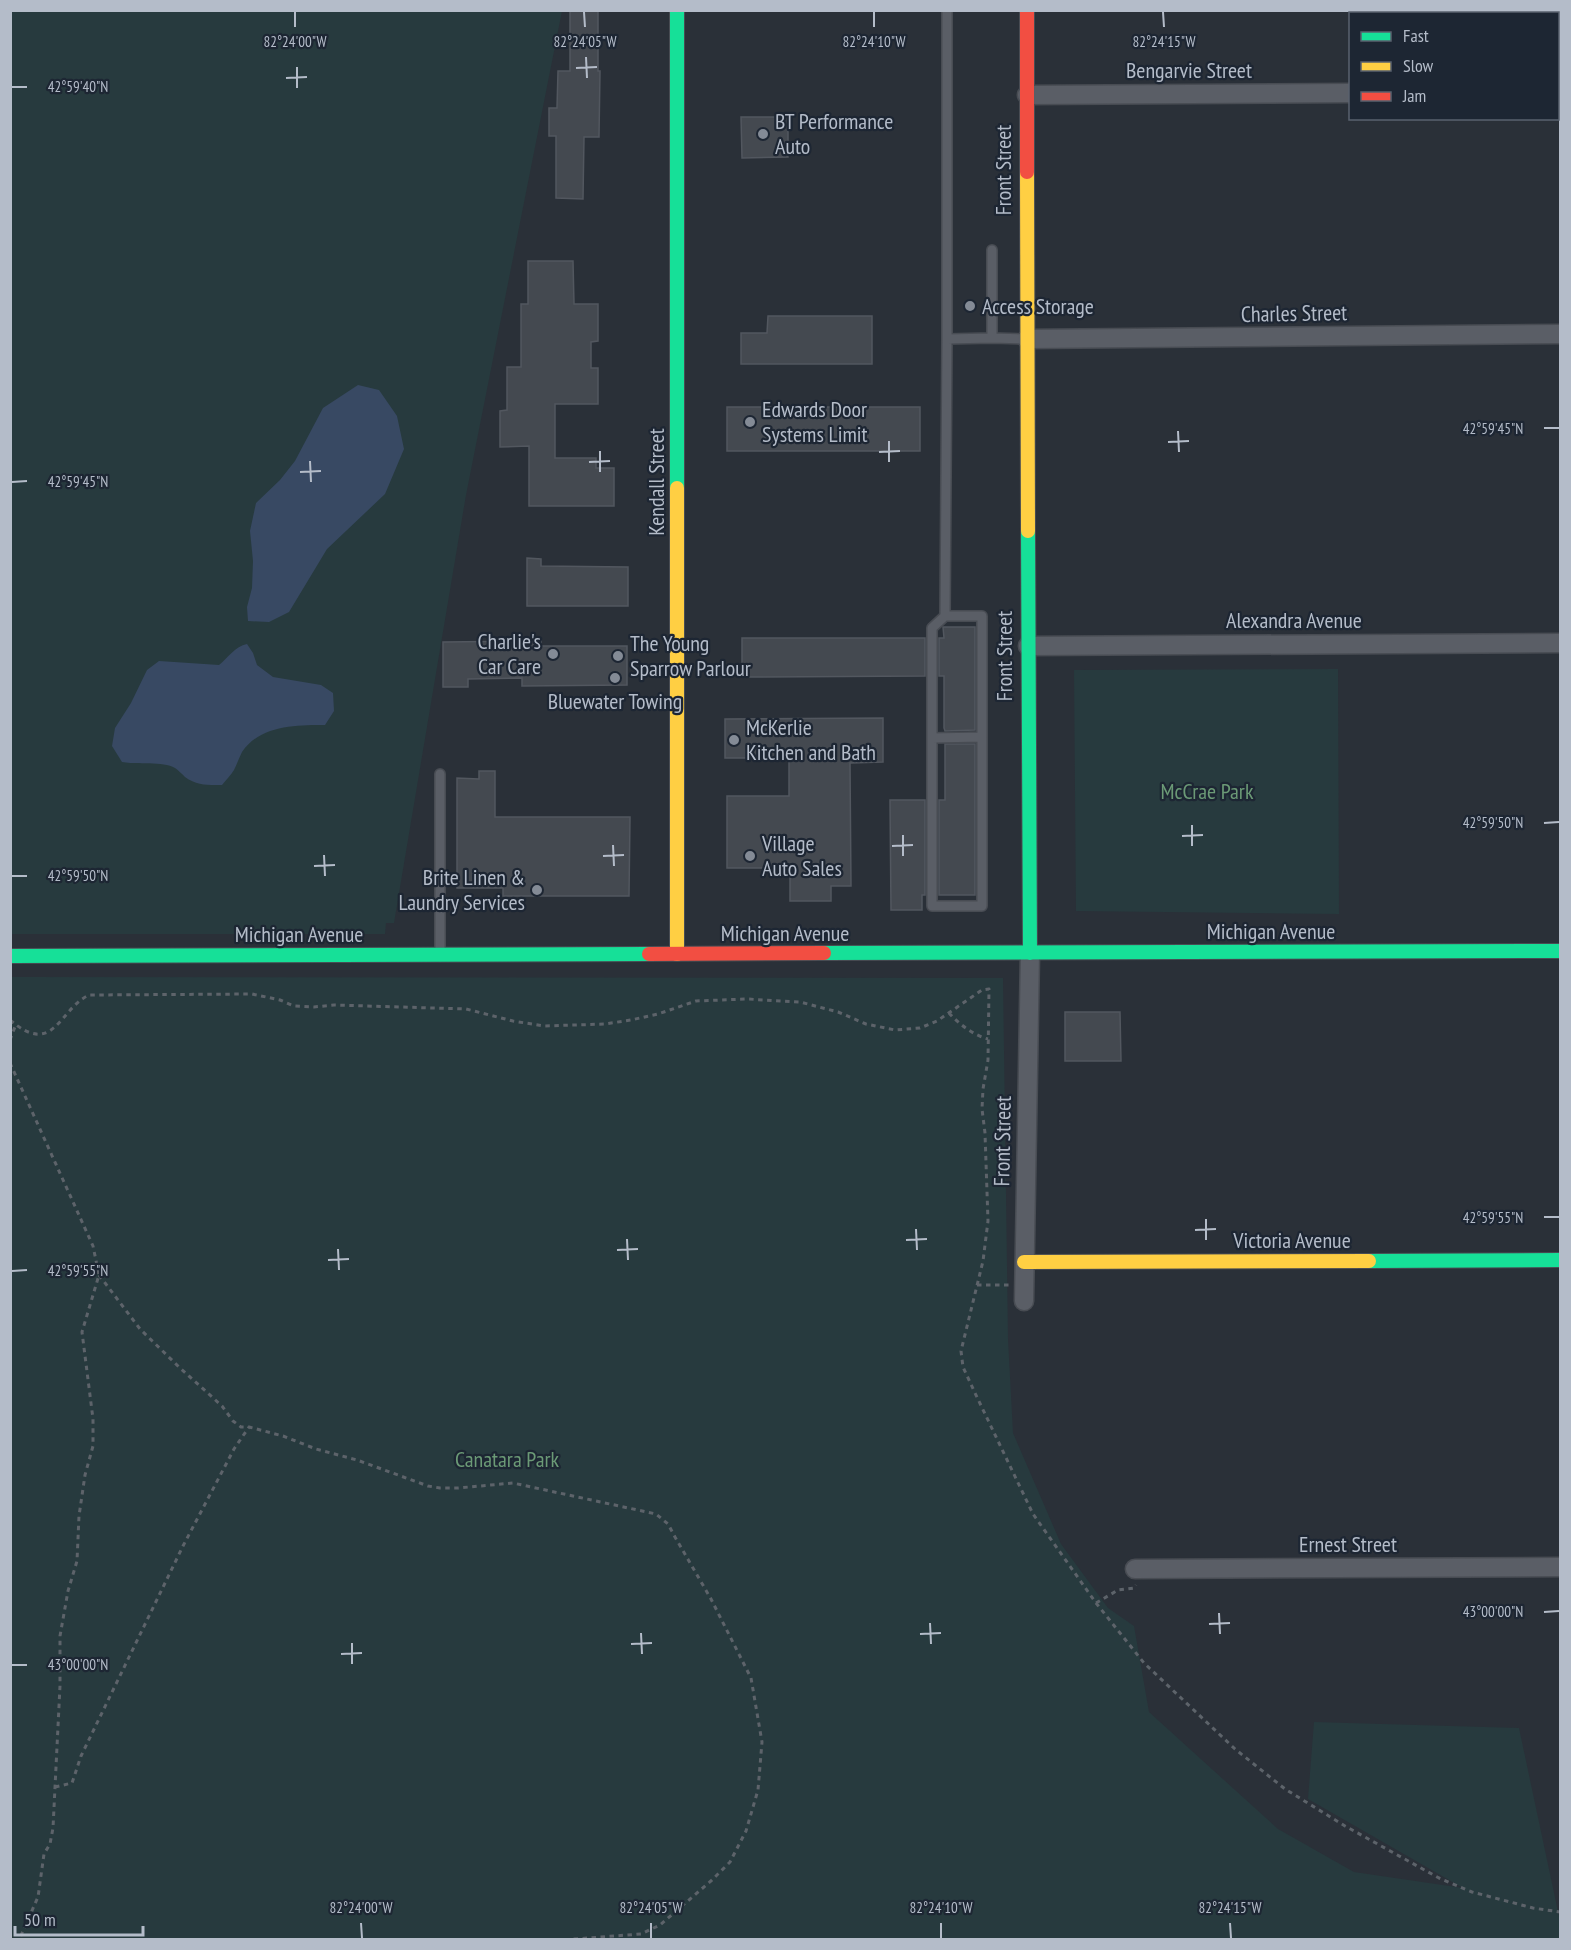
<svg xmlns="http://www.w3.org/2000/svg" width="1571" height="1950" viewBox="0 0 1571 1950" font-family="'PT Sans Narrow',sans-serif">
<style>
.green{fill:#273a3e}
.water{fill:#384963}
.building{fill:#444950;stroke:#52575f;stroke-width:1.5}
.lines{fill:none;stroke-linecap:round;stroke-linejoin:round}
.lane-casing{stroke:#484c53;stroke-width:12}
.street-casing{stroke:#484c53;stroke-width:21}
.fast-casing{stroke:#484c53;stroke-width:16}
.slow-casing{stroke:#484c53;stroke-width:16}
.jam-casing{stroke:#484c53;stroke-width:16}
.path{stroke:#5d636a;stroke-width:3;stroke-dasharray:4.5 4.5;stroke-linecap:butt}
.lane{stroke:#5a5e66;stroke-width:9}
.street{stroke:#5a5e66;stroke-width:18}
.fast{stroke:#16e098;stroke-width:14}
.slow{stroke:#ffcf43;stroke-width:14}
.jam{stroke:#f24e42;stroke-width:14}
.ticks{fill:none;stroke:#b4bcc9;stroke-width:2}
.poi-dot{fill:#848b96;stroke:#1d2633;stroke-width:2}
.labels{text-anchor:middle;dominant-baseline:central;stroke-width:4.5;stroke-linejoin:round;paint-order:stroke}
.street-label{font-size:22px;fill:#b4bcc9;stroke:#1d2633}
.poi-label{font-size:22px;fill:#b4bcc9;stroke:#1d2633;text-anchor:start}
.park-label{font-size:22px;fill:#6b9a76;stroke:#1d2633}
.ticks-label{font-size:15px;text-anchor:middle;fill:#b4bcc9;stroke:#1d2633;stroke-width:4.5;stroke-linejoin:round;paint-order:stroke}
</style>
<rect width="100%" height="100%" fill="#2a3038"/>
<path class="green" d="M10,11H562L466,495L394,923H386L385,934H11Z
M1338,669L1339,914L1076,911L1074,670Z
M11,977L1003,978L1008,1339L1013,1433L1061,1544L1108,1608L1134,1626L1149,1712L1278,1829L1354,1872L1463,1888L1308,1799L1314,1722L1519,1728L1560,1921V1939H11Z"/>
<path class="water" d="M358,385L379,390L397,416L404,449L385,494L327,549L289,612L269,622L248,621L247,607L252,588L253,561L250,531L256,503L280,480L295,461L323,408Z
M247,644L253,653L257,665L273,677L321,685L333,693L334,711L325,725C297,725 260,725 242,752C239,758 237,764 234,770C231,775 226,780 222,785C209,785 197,786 185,777C182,774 178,770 175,768C163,761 137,765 122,762L112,746L115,728L131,703L147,670L159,661L219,665C228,658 235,646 247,644Z"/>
<path class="building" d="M570,10H598V71H600L599,137H584L583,199L556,198V136H549V108H557L558,71H570Z
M741,117H788V157L742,158Z
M528,261H573L574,304H598V341L591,342V368H598V404H555V458H596V468H614V506H529V446L500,447V411L507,410V367H521V304H528Z
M768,316H872V364H741V333H767Z
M727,407H920V451H727Z
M527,558L541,559V566L628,567V606H527Z
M943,627H975V730L945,731L944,728V676H939V638H944Z
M742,638H925V676L742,677Z
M541,641V646H627V685L522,686V678L468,679V687H443V642Z
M883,718V762L850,763L851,886H831V901H790V868H727V796H789V758H725V719Z
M945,744H975V895H939V800H945Z
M479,771H495V817H630L629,896H503V888H457V778L479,779Z
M890,800H925V895H922V910H891Z
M1065,1012H1120L1121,1061H1065Z"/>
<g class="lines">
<g class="lane-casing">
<path id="lane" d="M947,10V339
M992,250V338L1025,339
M945,616H982V906H932V628L945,616L947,339L992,338
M932,738L982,737
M440,774V952"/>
</g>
<g class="street-casing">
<path id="street" d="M1558,91H1560
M1027,95L1350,93
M1027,339L1560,334
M1028,646L1560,643
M1024,1301L1030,953
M1135,1569L1560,1567"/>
</g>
<g class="fast-casing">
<path id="fast" d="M677,10V488
M1028,531L1030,953
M824,953L1560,951
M10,956L649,954
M1369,1261L1560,1260"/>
</g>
<g class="slow-casing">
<path id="slow" d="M1027,172L1028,531
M677,488V954
M1024,1262L1369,1261"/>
</g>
<g class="jam-casing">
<path id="jam" d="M1027,10V172
M649,954L824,953"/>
</g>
<path class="path" d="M949,1013C959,1024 973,1035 988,1039
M10,1020C54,1058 59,1009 89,995L252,994L280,1000L294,1006L314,1007L334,1005L466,1009L513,1021L544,1026L605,1024L631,1020L658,1014L696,1001L747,999L800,1002L838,1012L866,1024L895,1030L920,1028L937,1021L982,990L989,989L988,1060L983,1089L982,1109L985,1133L988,1221L983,1261L961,1351L963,1367L975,1393L1033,1514L1096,1603L1144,1663L1235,1749L1285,1789L1345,1826L1439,1878L1472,1892L1533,1908L1560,1912
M10,1040L16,1024
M10,1063L93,1246L99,1275L82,1332L93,1419V1446L85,1475L79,1516L77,1561L68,1591L60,1636V1686L53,1828L50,1844L44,1854L38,1897L19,1940
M99,1275L140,1329L179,1367L222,1406L233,1421L241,1427H249L283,1436L316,1449L357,1460L428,1486L440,1488H458L513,1483L656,1514L668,1524L675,1537L711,1599L751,1678L762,1742L758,1790L746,1831L730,1862L712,1880L660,1925L641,1934L561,1940
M977,1285H1009
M1096,1603L1118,1590L1134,1588L1136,1585
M55,1787L72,1783L81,1756L183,1546L234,1449L249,1427"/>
<use href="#lane" class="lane"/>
<use href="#street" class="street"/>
<use href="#fast" class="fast"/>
<use href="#slow" class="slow"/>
<use href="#jam" class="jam"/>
</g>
<path class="ticks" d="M295,12V27M584,12L585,27M874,12V27M1163,12L1164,27M586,57L587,78M297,67V88M576,68L597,67M286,78L307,77M12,87H27M1544,428H1559M1178,431L1179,452M889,441V462M1168,442L1189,441M600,451V472M879,452L900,451M310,461L311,482M589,462L610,461M300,472L321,471M12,482L27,481M1544,823L1559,822M1192,825V846M903,835V856M1182,836L1203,835M613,845L614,866M892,846L913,845M324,855L325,876M603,856L624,855M314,866L335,865M12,876H27M1544,1217H1559M1206,1219V1240M916,1229L917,1250M1195,1230L1216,1229M627,1239L628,1260M906,1240L927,1239M338,1249L339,1270M617,1250L638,1249M328,1260L349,1259M12,1271L27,1270M1544,1612L1559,1611M1219,1613L1220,1634M930,1623L931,1644M1209,1624L1230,1623M641,1633L642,1654M920,1634L941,1633M352,1643V1664M631,1644L652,1643M341,1654L362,1653M12,1665H27M361,1923L362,1938M651,1923V1938M941,1923V1938M1230,1923L1231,1938"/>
<g class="poi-dot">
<circle cx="763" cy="134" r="6"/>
<circle cx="970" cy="306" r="6"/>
<circle cx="750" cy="422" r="6"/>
<circle cx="553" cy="654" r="6"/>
<circle cx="618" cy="656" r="6"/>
<circle cx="615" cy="678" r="6"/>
<circle cx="734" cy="740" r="6"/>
<circle cx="750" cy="856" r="6"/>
<circle cx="537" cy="890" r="6"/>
</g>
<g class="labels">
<g class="street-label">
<text x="1189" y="70">Bengarvie Street</text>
<text transform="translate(1003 170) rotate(-90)">Front Street</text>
<text transform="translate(1294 313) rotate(-1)">Charles Street</text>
<text transform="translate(656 482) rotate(-90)">Kendall Street</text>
<text x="1294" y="620">Alexandra Avenue</text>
<text transform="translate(1004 656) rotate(-90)">Front Street</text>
<text x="1271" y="931">Michigan Avenue</text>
<text x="785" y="933">Michigan Avenue</text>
<text x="299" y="934">Michigan Avenue</text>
<text transform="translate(1002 1141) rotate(-89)">Front Street</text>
<text x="1292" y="1240">Victoria Avenue</text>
<text x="1348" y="1544">Ernest Street</text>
</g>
<g class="poi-label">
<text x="775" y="121">BT Performance<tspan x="775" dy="25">Auto</tspan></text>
<text x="982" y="306">Access Storage</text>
<text x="762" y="409">Edwards Door<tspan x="762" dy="25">Systems Limit</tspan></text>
<text x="541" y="641" text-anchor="end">Charlie's<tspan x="541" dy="25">Car Care</tspan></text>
<text x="630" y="643">The Young<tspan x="630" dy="25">Sparrow Parlour</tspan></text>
<text x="615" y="701" text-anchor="middle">Bluewater Towing</text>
<text x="746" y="727">McKerlie<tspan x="746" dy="25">Kitchen and Bath</tspan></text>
<text x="762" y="843">Village<tspan x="762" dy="25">Auto Sales</tspan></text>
<text x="525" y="877" text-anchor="end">Brite Linen &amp;<tspan x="525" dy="25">Laundry Services</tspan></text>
</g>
<g class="park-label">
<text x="1207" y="791">McCrae Park</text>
<text x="507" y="1459">Canatara Park</text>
</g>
</g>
<g class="ticks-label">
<text x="295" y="47">82°24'00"W</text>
<text x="585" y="47">82°24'05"W</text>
<text x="874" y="47">82°24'10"W</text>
<text x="1164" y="47">82°24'15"W</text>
<text x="78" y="92">42°59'40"N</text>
<text x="1493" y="434">42°59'45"N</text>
<text x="78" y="487">42°59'45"N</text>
<text x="1493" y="828">42°59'50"N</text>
<text x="78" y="881">42°59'50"N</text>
<text x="1493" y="1223">42°59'55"N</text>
<text x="78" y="1276">42°59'55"N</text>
<text x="1493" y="1617">43°00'00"N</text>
<text x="78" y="1670">43°00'00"N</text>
<text x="361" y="1913">82°24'00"W</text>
<text x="651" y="1913">82°24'05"W</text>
<text x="941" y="1913">82°24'10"W</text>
<text x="1230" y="1913">82°24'15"W</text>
</g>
<rect width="1571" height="1950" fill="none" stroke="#b4bcc9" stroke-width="24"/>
<rect x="1349" y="12" width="210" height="108" fill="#1d2633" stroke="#59626f" stroke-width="1.5"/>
<rect x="1361" y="32" width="30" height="9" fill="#16e098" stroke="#59626f" stroke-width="1.5"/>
<text x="1403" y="42" font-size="18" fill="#b4bcc9">Fast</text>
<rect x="1361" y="62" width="30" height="9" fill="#ffcf43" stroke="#59626f" stroke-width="1.5"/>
<text x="1403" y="72" font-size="18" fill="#b4bcc9">Slow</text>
<rect x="1361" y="92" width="30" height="9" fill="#f24e42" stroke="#59626f" stroke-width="1.5"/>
<text x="1403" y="102" font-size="18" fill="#b4bcc9">Jam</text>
<path d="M15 1926v9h128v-9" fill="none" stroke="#b4bcc9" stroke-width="3"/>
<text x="24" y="1926" font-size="18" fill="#b4bcc9" stroke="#1d2633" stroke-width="4.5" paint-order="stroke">50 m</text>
</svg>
